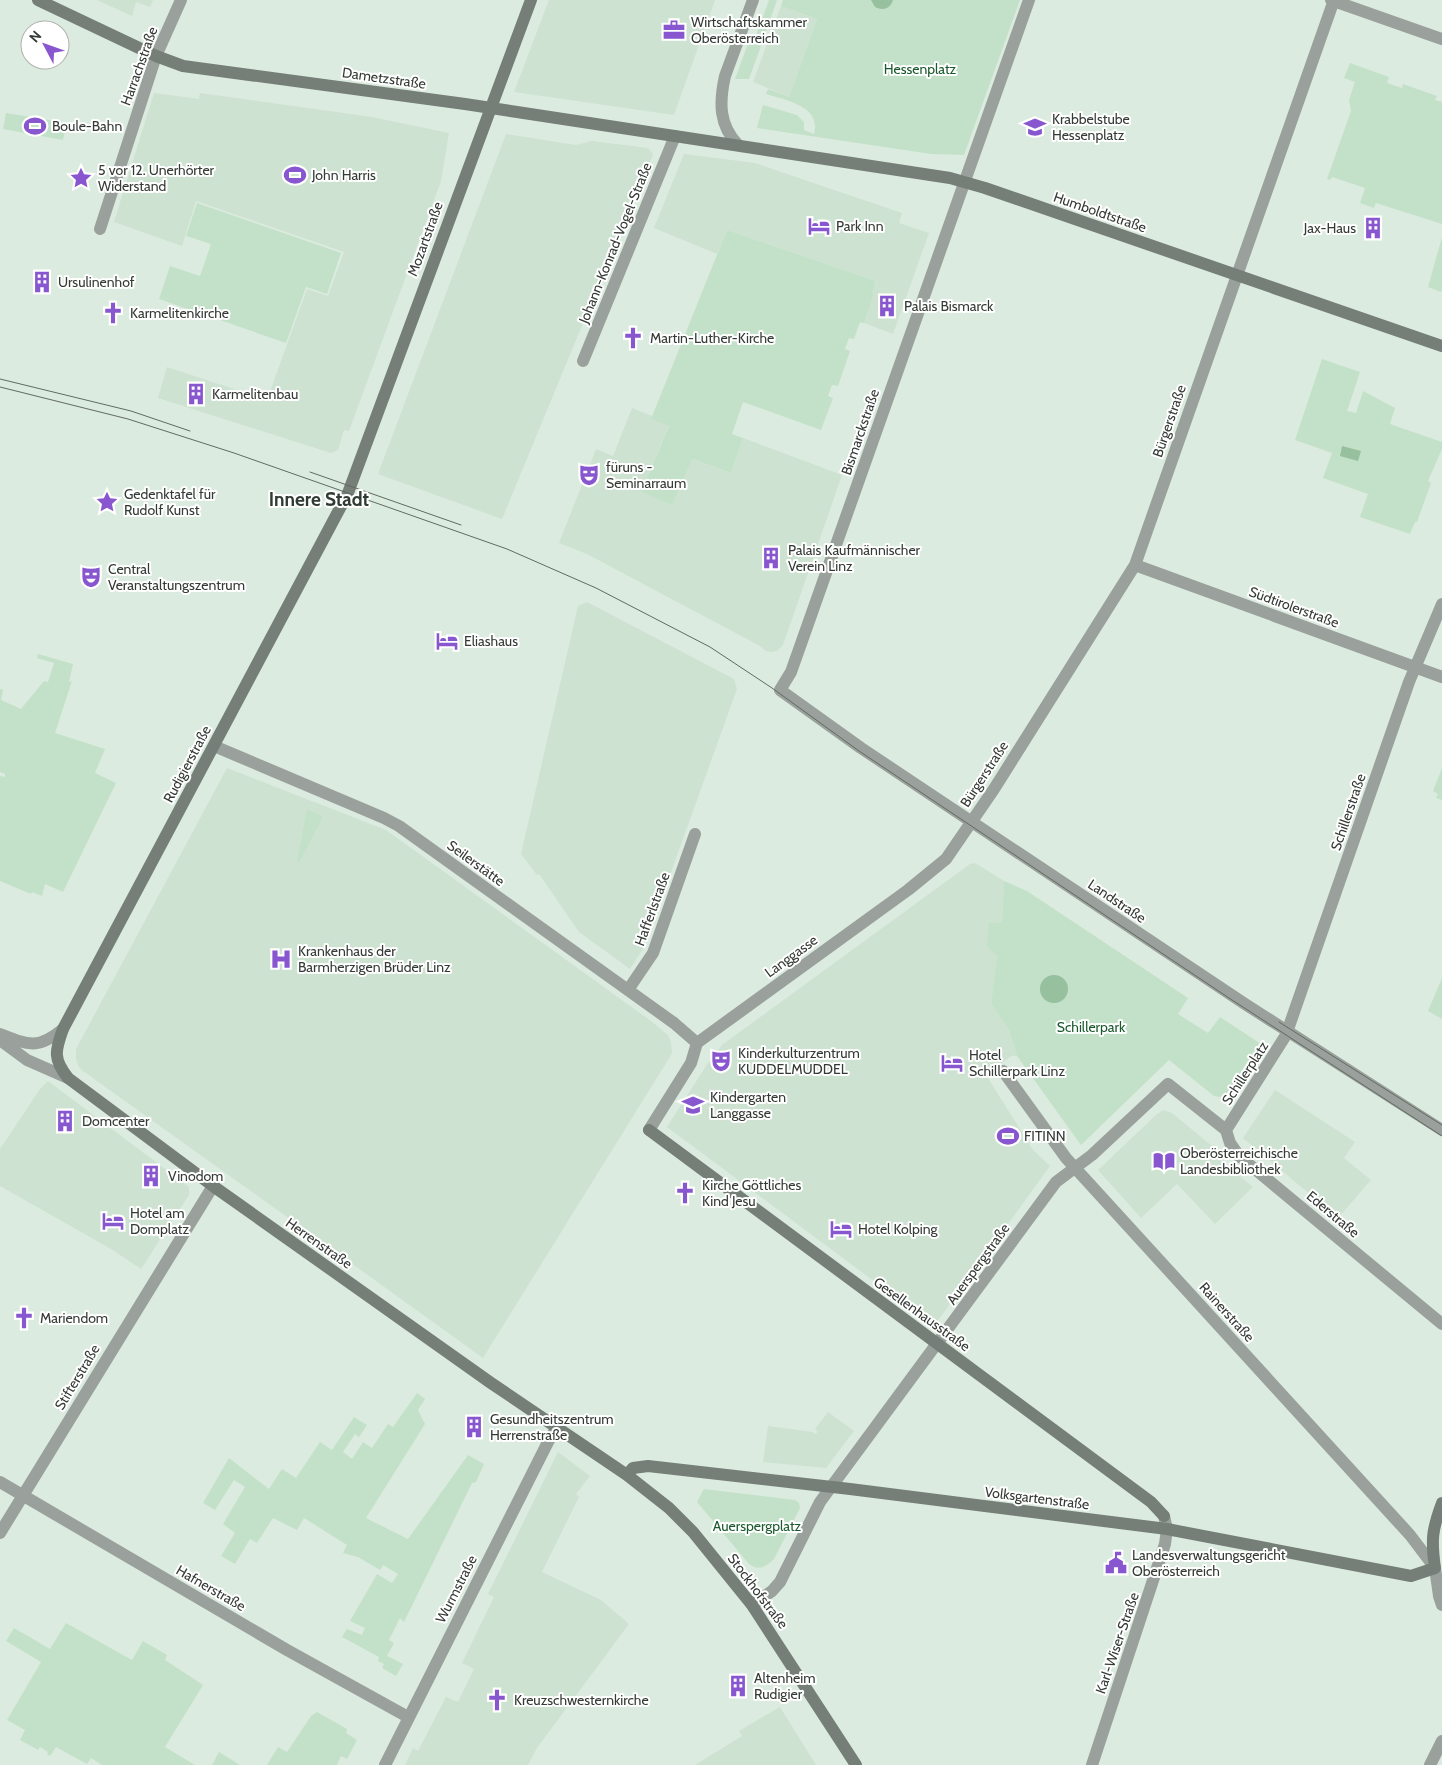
<svg xmlns="http://www.w3.org/2000/svg" width="1442" height="1765" viewBox="0 0 1442 1765" font-family="Cabin,sans-serif">
<style>
.built{fill:#cde2d1}
.green{fill:#c3e1c8}
.water{fill:#96c09e}
.lines{fill:none;stroke-linecap:round;stroke-linejoin:round}
.street{stroke:#9aa09b;stroke-width:12}
.secondary{stroke:#757e77;stroke-width:12}
.tram{stroke:#616a63;stroke-width:1}
.labels{text-anchor:middle;dominant-baseline:central;stroke-width:4;stroke-linejoin:round;paint-order:stroke}
.poi-label{font-size:14px;fill:#343a35;stroke:#fff;text-anchor:start}
.street-label{font-size:14px;fill:#343a35;stroke:#fff}
.park-label{font-size:14px;fill:#1b5a2e;stroke:#fff}
.district-label{font-size:19px;font-weight:bold;fill:#303c32;stroke:#fff}
</style>
<rect width="100%" height="100%" fill="#dcebdf"/>
<path class="built" d="M97,0H153L150,7L136,2L132,16Z
M549,0H715L674,115L514,92Z
M781,6L817,19L789,97L753,82Z
M154,93L199,99L200,93L372,117L449,133L441,181L349,431L344,430L338,450L331,453L158,398L167,367L267,400L307,289L328,296L344,252L196,201L182,246L114,222Z
M506,134L576,145L592,141L648,148L653,154L502,519L378,474Z
M684,154L755,163L902,213L899,223L929,233L893,334L864,323L874,294L872,293L876,281L727,230L717,254L654,228Z
M632,408L652,416L651,419L669,425L641,492L672,505L691,459L731,473L743,438L842,475L783,645L777,651L771,652L766,651L760,646L587,554L559,543L596,449L613,456Z
M587,602L734,679L737,689L644,947L630,969L579,932L539,874L537,875L521,854L578,606Z
M227,768L386,830L651,1021L668,1035L671,1043L672,1053L668,1060L483,1358L283,1214L83,1071L79,1067L76,1059V1049Z
M974,863L980,866L1004,881L1002,923L989,922L997,956L991,1004L1009,1030L1017,1056H1011L986,1075L1033,1150L1050,1166L934,1326L667,1127L706,1066L722,1045L970,864Z
M48,1081L189,1187V1195L141,1269L111,1249L0,1186V1149L40,1089Z
M1275,1090L1355,1142L1344,1158L1371,1180L1338,1218L1243,1138Z
M1163,1110L1172,1113L1212,1146L1209,1151L1253,1187L1215,1224L1177,1184L1141,1218L1098,1170L1156,1115Z
M828,1412L854,1431L826,1468L763,1462L768,1426L813,1432L815,1434L818,1432L815,1429Z
M558,1452L590,1476L576,1494L579,1497L542,1572L601,1600L629,1624L537,1748L528,1765H405L413,1748L418,1751L446,1697L458,1702L474,1669L462,1663L494,1597L488,1594Z
M780,1707L816,1765H695L742,1736L739,1731Z"/>
<path class="green" d="M769,0H777L763,40L755,38Z
M783,0H1020L964,155L931,154L757,128L763,105L797,115L804,122V130L814,134C822,106 785,100 766,94L768,89L789,97L817,19L781,6Z
M749,41L761,46L749,79H735Z
M1350,63L1389,77L1387,83L1402,88L1403,84L1437,96L1435,100L1442,102V224L1376,203L1374,208L1360,203L1365,188L1332,177L1330,180L1327,179L1351,111L1349,100L1355,82L1344,78Z
M6,113L67,123L63,140L3,129Z
M197,203L341,253L327,294L306,287L286,343L159,299L170,266L200,276L211,244L186,236Z
M727,230L876,281L872,293L874,294L864,323L860,322L854,339L849,338L845,349L850,351L838,386L832,385L828,396L833,398L821,430L743,402L732,434L743,438L731,473L692,459L672,505L641,492L669,426L651,419Z
M1442,237V290L1441,292L1428,287Z
M1322,359L1360,372L1347,411L1356,413L1363,391L1395,408L1390,424L1442,442V449L1428,481L1431,483L1417,522H1415L1410,534L1360,517L1368,494L1323,478L1332,453L1295,440Z
M38,654L73,664L69,682L72,681L55,733L105,749L95,773L116,783L63,892L45,884L42,896L32,892L31,894L0,881V776L5,777V774L0,772V689L3,690L1,700L21,709L44,681L48,682L54,663L37,658Z
M1442,768V800L1436,798L1438,794L1433,791Z
M307,809L323,817L299,863L297,861Z
M1004,881L1027,891L1188,998L1178,1014L1208,1033L1220,1017L1261,1044L1225,1095L1220,1097L1214,1096L1169,1060L1081,1145L1017,1056L1009,1030L991,1004L997,956L987,946L989,922L1002,923Z
M1442,978V1019L1428,1011Z
M417,1393L425,1399L418,1410L425,1424L366,1518L408,1539L468,1455L484,1464L476,1482L472,1483L404,1622L400,1618L389,1640L394,1643L387,1656L403,1664L396,1676L382,1668L384,1664L378,1661L379,1657L342,1637L347,1629L362,1635L365,1628L350,1621L377,1574L392,1583L398,1574L383,1565L380,1570L358,1557L343,1553L347,1545L304,1518L297,1530L273,1518L257,1543L250,1539L235,1564L221,1556L235,1533L223,1524L245,1487L234,1480L215,1510L203,1503L229,1458L269,1489L282,1469L296,1478L320,1442L332,1450L354,1417L367,1425L359,1437L355,1434L343,1452L352,1459L363,1442L372,1448L388,1424L393,1427Z
M704,1489L795,1500L799,1503L800,1508L774,1559C766,1567 758,1571 749,1564L697,1502Z
M66,1623L132,1660L143,1641L167,1655L165,1660L203,1685L165,1747L195,1765H102L91,1758L87,1764L56,1747L50,1756L47,1754L48,1752L40,1747L38,1750L20,1740L25,1730L7,1720L41,1662L6,1641L14,1628L50,1649Z
M317,1712L347,1729L346,1733L357,1740L347,1759L341,1756L337,1765H267L278,1747L287,1752L311,1716Z
M219,1752L240,1765H212Z"/>
<path class="water" d="M871,0H893C890,9 883,11 875,7Z
M1342,446L1361,451L1358,461L1340,456Z
M1040 989a14 14 0 1 1 28 0a14 14 0 1 1-28 0Z"/>
<g class="lines">
<path class="street" d="M1029,0L791,672L780,690L861,748L1245,1004L1442,1130
M1331,0L1442,39
M738,145C719,125 719,103 725,76L753,0
M100,229L156,56L181,0
M583,361L675,136
M1135,565L1442,677
M214,746L384,818L399,826L674,1023L697,1043
M628,990L653,953L695,834
M0,1034C28,1045 38,1050 63,1029
M0,1040L27,1060L68,1078
M1003,1071L1066,1158L1410,1535L1435,1568L1439,1596L1442,1605
M649,1130L691,1063L697,1043L908,890L946,859L994,789L1135,565L1334,0
M1226,1130L1286,1035L1409,682L1442,604
M0,1482L287,1650L408,1717
M0,1533L213,1186
M752,1605L772,1591L780,1582L820,1502L1056,1182L1092,1155L1168,1084L1226,1130L1230,1143L1239,1156L1442,1324
M385,1765L548,1442L557,1427
M1092,1765L1165,1544L1167,1529L1164,1516
M1430,1765L1442,1741"/>
<path class="secondary" d="M38,0L156,56L183,66L465,104L950,178L985,188L1442,346
M531,0L348,493L63,1029C55,1051 53,1059 68,1078L213,1186L491,1383L627,1475L669,1508L693,1532L752,1605L856,1765
M649,1130L1151,1502L1164,1516
M627,1475L633,1468L648,1466L850,1489L1167,1529L1411,1576L1435,1568
M1435,1568C1431,1540 1432,1530 1442,1503"/>
<path class="tram" d="M0,379L131,411L190,431
M0,387L128,419L234,453L507,549L596,588L710,647L772,688L859,751L1229,998L1442,1136
M310,472L461,525
M1279,1022L1442,1125"/>
</g>
<defs>
<g id="office-bare" transform="scale(1.725)"><path d="M-6-3h4V-5.5h4V-3h4V5H-6ZM-1-4.5V-3h2v-1.5ZM-6 0V1H6V0Z" fill="#8857cf" stroke="#fff" stroke-width="2.5" paint-order="stroke"/></g>
<g id="stadium-bare" transform="scale(1.725)"><path d="M0-5a6.5 5 0 1 0 0 10a6.5 5 0 1 0 0-10ZM-3.5-1.8h7v3.6h-7Z" fill="#8857cf" stroke="#fff" stroke-width="2.5" paint-order="stroke"/></g>
<g id="school-bare" transform="scale(1.725)"><path d="M0-5L7-2L0 1L-7-2ZM-4 1L0 2.5L4 1V4Q0 6-4 4Z" fill="#8857cf" stroke="#fff" stroke-width="2.5" paint-order="stroke"/></g>
<g id="sight-bare" transform="scale(1.725)"><path d="M0-6L1.8-2.2L6-1.7L2.9 1.2L3.7 5.4L0 3.3L-3.7 5.4L-2.9 1.2L-6-1.7L-1.8-2.2Z" fill="#8857cf" stroke="#fff" stroke-width="2.5" paint-order="stroke"/></g>
<g id="hotel-bare" transform="scale(1.725)"><path d="M-6-4.5h1.5V1H6V5H4.5V3h-9V5H-6ZM-4 0a1.8 1.8 0 1 1 3.6 0ZM.5 0V-2.5h3Q6-2.5 6 0Z" fill="#8857cf" stroke="#fff" stroke-width="2.5" paint-order="stroke"/></g>
<g id="building-bare" transform="scale(1.725)"><path d="M-4-6H4V6H1V3H-1V6H-4ZM-2.5-4.3h1.7v1.8h-1.7ZM.8-4.3h1.7v1.8H.8ZM-2.5-1h1.7V.8h-1.7ZM.8-1h1.7V.8H.8Z" fill="#8857cf" stroke="#fff" stroke-width="2.5" paint-order="stroke"/></g>
<g id="church-bare" transform="scale(1.725)"><path d="M-1.2-6h2.4v3.5h3.3v2.4h-3.3V6h-2.4V-.1h-3.3v-2.4h3.3Z" fill="#8857cf" stroke="#fff" stroke-width="2.5" paint-order="stroke"/></g>
<g id="theatre-bare" transform="scale(1.725)"><path d="M-5-5.5Q0-4 5-5.5V0Q5 5 0 6Q-5 5-5 0ZM-3.3-2.5H-1v1.5H-3.3ZM1-2.5H3.3v1.5H1ZM-2.8 1Q0 5.5 2.8 1Z" fill="#8857cf" stroke="#fff" stroke-width="2.5" paint-order="stroke"/></g>
<g id="hospital-bare" transform="scale(1.725)"><path d="M-5-5h3v3.5h4V-5h3V5h-3V1.5h-4V5h-3Z" fill="#8857cf" stroke="#fff" stroke-width="2.5" paint-order="stroke"/></g>
<g id="library-bare" transform="scale(1.725)"><path d="M-6-4Q-3-5.5-.7-3.5V5Q-3 3-6 4ZM6-4Q3-5.5 .7-3.5V5Q3 3 6 4Z" fill="#8857cf" stroke="#fff" stroke-width="2.5" paint-order="stroke"/></g>
<g id="civic-bare" transform="scale(1.725)"><path d="M-.6-6.5H3V-4.5H.6V-3L4-1V1h2V6H-6V1h2V-1L-.6-3ZM-1.2 2.5V6h2.4V2.5Z" fill="#8857cf" stroke="#fff" stroke-width="2.5" paint-order="stroke"/></g>
</defs>
<g fill-rule="evenodd">
<use href="#office-bare" x="674" y="30"/>
<use href="#stadium-bare" x="35" y="126"/>
<use href="#school-bare" x="1035" y="127"/>
<use href="#stadium-bare" x="295" y="175"/>
<use href="#sight-bare" x="81" y="178"/>
<use href="#hotel-bare" x="819" y="226"/>
<use href="#building-bare" x="1373" y="228"/>
<use href="#building-bare" x="42" y="282"/>
<use href="#building-bare" x="887" y="306"/>
<use href="#church-bare" x="113" y="313"/>
<use href="#church-bare" x="633" y="338"/>
<use href="#building-bare" x="196" y="394"/>
<use href="#theatre-bare" x="589" y="475"/>
<use href="#sight-bare" x="107" y="502"/>
<use href="#building-bare" x="771" y="558"/>
<use href="#theatre-bare" x="91" y="577"/>
<use href="#hotel-bare" x="447" y="641"/>
<use href="#hospital-bare" x="281" y="959"/>
<use href="#theatre-bare" x="721" y="1061"/>
<use href="#hotel-bare" x="952" y="1063"/>
<use href="#school-bare" x="693" y="1105"/>
<use href="#building-bare" x="65" y="1121"/>
<use href="#stadium-bare" x="1008" y="1136"/>
<use href="#library-bare" x="1164" y="1161"/>
<use href="#building-bare" x="151" y="1176"/>
<use href="#church-bare" x="685" y="1193"/>
<use href="#hotel-bare" x="113" y="1221"/>
<use href="#hotel-bare" x="841" y="1229"/>
<use href="#church-bare" x="24" y="1318"/>
<use href="#building-bare" x="474" y="1427"/>
<use href="#civic-bare" x="1116" y="1563"/>
<use href="#building-bare" x="738" y="1686"/>
<use href="#church-bare" x="497" y="1700"/>
</g>
<g class="labels">
<g class="poi-label">
<text x="691" y="22">Wirtschaftskammer<tspan x="691" dy="16">Oberösterreich</tspan></text>
<text x="1052" y="119">Krabbelstube<tspan x="1052" dy="16">Hessenplatz</tspan></text>
<text x="52" y="126">Boule-Bahn</text>
<text x="98" y="170">5 vor 12. Unerhörter<tspan x="98" dy="16">Widerstand</tspan></text>
<text x="312" y="175">John Harris</text>
<text x="836" y="226">Park Inn</text>
<text x="1356" y="228" text-anchor="end">Jax-Haus</text>
<text x="58" y="282">Ursulinenhof</text>
<text x="904" y="306">Palais Bismarck</text>
<text x="130" y="313">Karmelitenkirche</text>
<text x="650" y="338">Martin-Luther-Kirche</text>
<text x="212" y="394">Karmelitenbau</text>
<text x="606" y="467">füruns -<tspan x="606" dy="16">Seminarraum</tspan></text>
<text x="124" y="494">Gedenktafel für<tspan x="124" dy="16">Rudolf Kunst</tspan></text>
<text x="788" y="550">Palais Kaufmännischer<tspan x="788" dy="16">Verein Linz</tspan></text>
<text x="108" y="569">Central<tspan x="108" dy="16">Veranstaltungszentrum</tspan></text>
<text x="464" y="641">Eliashaus</text>
<text x="298" y="951">Krankenhaus der<tspan x="298" dy="16">Barmherzigen Brüder Linz</tspan></text>
<text x="738" y="1053">Kinderkulturzentrum<tspan x="738" dy="16">KUDDELMUDDEL</tspan></text>
<text x="969" y="1055">Hotel<tspan x="969" dy="16">Schillerpark Linz</tspan></text>
<text x="710" y="1097">Kindergarten<tspan x="710" dy="16">Langgasse</tspan></text>
<text x="82" y="1121">Domcenter</text>
<text x="1024" y="1136">FITINN</text>
<text x="1180" y="1153">Oberösterreichische<tspan x="1180" dy="16">Landesbibliothek</tspan></text>
<text x="168" y="1176">Vinodom</text>
<text x="702" y="1185">Kirche Göttliches<tspan x="702" dy="16">Kind Jesu</tspan></text>
<text x="130" y="1213">Hotel am<tspan x="130" dy="16">Domplatz</tspan></text>
<text x="858" y="1229">Hotel Kolping</text>
<text x="40" y="1318">Mariendom</text>
<text x="490" y="1419">Gesundheitszentrum<tspan x="490" dy="16">Herrenstraße</tspan></text>
<text x="1132" y="1555">Landesverwaltungsgericht<tspan x="1132" dy="16">Oberösterreich</tspan></text>
<text x="754" y="1678">Altenheim<tspan x="754" dy="16">Rudigier</tspan></text>
<text x="514" y="1700">Kreuzschwesternkirche</text>
</g>
<g class="street-label">
<text transform="translate(139 66) rotate(-70)">Harrachstraße</text>
<text transform="translate(384 78) rotate(8)">Dametzstraße</text>
<text transform="translate(1100 212) rotate(19)">Humboldtstraße</text>
<text transform="translate(425 239) rotate(-70)">Mozartstraße</text>
<text transform="translate(615 243) rotate(-68)">Johann-Konrad-Vogel-Straße</text>
<text transform="translate(1169 421) rotate(-71)">Bürgerstraße</text>
<text transform="translate(860 432) rotate(-71)">Bismarckstraße</text>
<text transform="translate(1294 607) rotate(20)">Südtirolerstraße</text>
<text transform="translate(187 764) rotate(-62)">Rudigierstraße</text>
<text transform="translate(984 774) rotate(-57)">Bürgerstraße</text>
<text transform="translate(1348 812) rotate(-71)">Schillerstraße</text>
<text transform="translate(476 863) rotate(36)">Seilerstätte</text>
<text transform="translate(1117 901) rotate(34)">Landstraße</text>
<text transform="translate(652 909) rotate(-70)">Hafferlstraße</text>
<text transform="translate(791 956) rotate(-36)">Langgasse</text>
<text transform="translate(1245 1073) rotate(-57)">Schillerplatz</text>
<text transform="translate(1333 1214) rotate(40)">Ederstraße</text>
<text transform="translate(319 1243) rotate(35)">Herrenstraße</text>
<text transform="translate(978 1264) rotate(-54)">Auerspergstraße</text>
<text transform="translate(1227 1312) rotate(48)">Rainerstraße</text>
<text transform="translate(922 1314) rotate(36)">Gesellenhausstraße</text>
<text transform="translate(77 1377) rotate(-59)">Stifterstraße</text>
<text transform="translate(1037 1498) rotate(7)">Volksgartenstraße</text>
<text transform="translate(211 1588) rotate(30)">Hafnerstraße</text>
<text transform="translate(456 1589) rotate(-63)">Wurmstraße</text>
<text transform="translate(758 1591) rotate(53)">Stockhofstraße</text>
<text transform="translate(1117 1643) rotate(-71)">Karl-Wiser-Straße</text>
</g>
<g class="park-label">
<text x="920" y="69">Hessenplatz</text>
<text x="1091" y="1027">Schillerpark</text>
<text x="757" y="1526">Auerspergplatz</text>
</g>
<g class="district-label">
<text x="319" y="499">Innere Stadt</text>
</g>
</g>
<g transform="translate(45 45) rotate(311)"><circle r="24" fill="#ffffff" stroke="#aeb0ae"/>
<path d="M0-4L9 19L0 12L-9 19Z" fill="#8857cf"/>
<text y="-8" font-size="14" font-weight="bold" text-anchor="middle" fill="#343a35">N</text>
</g>
</svg>
